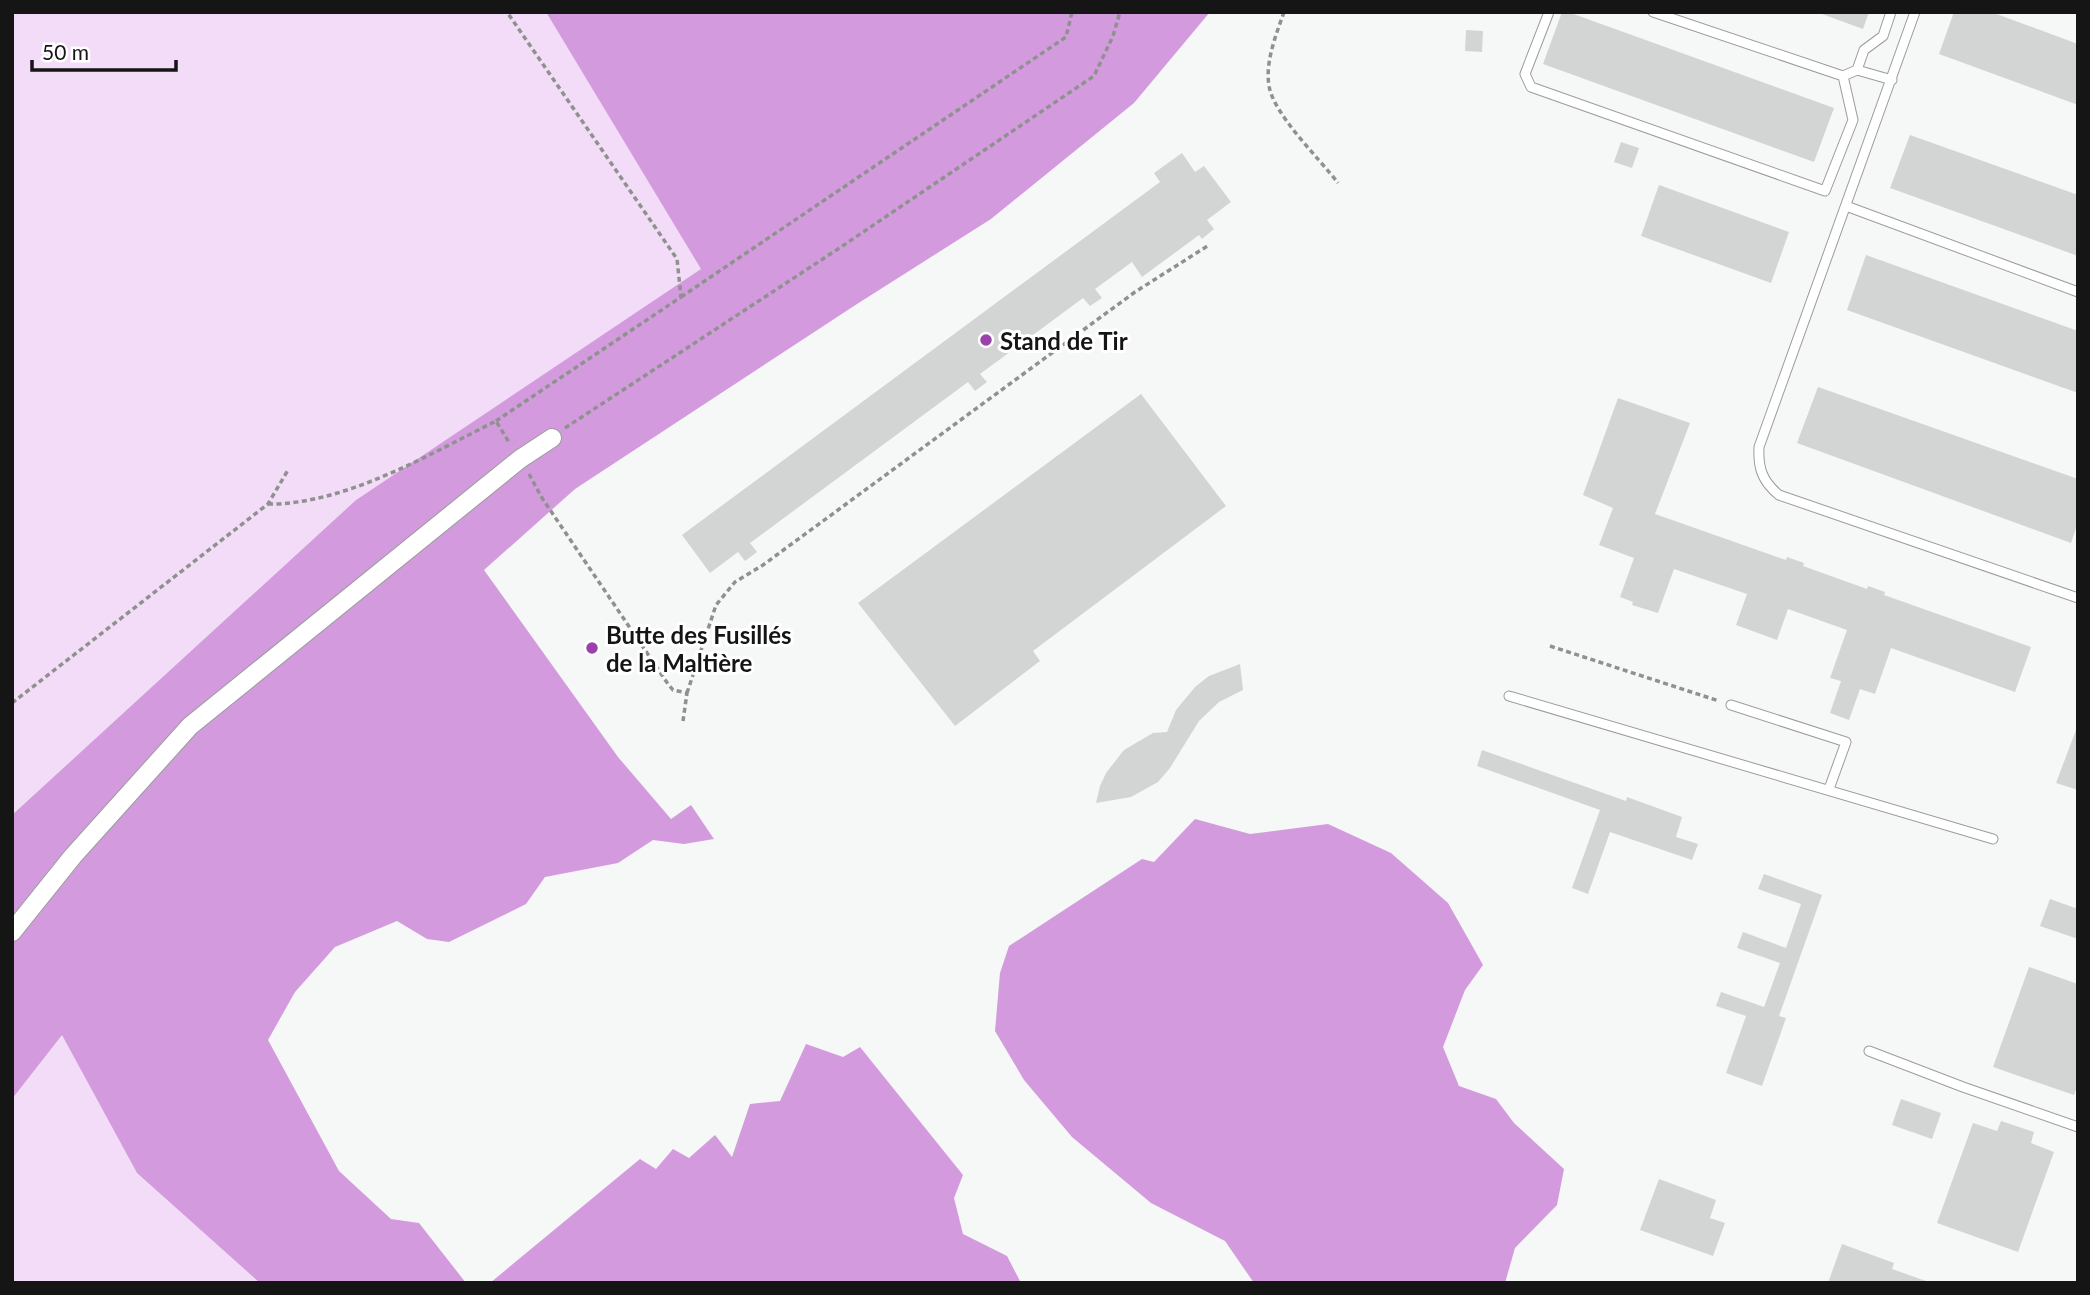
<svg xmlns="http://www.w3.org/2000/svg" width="2090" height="1295" viewBox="0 0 2090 1295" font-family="Lato,sans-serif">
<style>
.green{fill:#f3dcf7}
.forest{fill:#d39ade}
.building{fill:#d2d5d3}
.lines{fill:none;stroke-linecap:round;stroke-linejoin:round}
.lane-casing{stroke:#9a9d9b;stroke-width:11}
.street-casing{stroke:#9a9d9b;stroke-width:20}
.path{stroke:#8f918f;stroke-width:3.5;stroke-dasharray:5 3.5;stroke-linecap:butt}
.lane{stroke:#fff;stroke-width:9}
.street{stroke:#fff;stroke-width:18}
.poi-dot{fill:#9b41ac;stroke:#fff;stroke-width:2.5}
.labels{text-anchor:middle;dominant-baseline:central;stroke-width:6;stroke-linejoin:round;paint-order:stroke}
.poi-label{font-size:24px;font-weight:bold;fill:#141514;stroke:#fff;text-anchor:start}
</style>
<rect width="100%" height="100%" fill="#f5f8f6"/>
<path class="green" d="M12,12H546L702,269L356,500L12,815Z
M62,1034L137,1173L260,1283H12V1099Z"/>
<path class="forest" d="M546,12H1210L1134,103L991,219L857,304L575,489L484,570L618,757L671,819L691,805L714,839L684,844L653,840L618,863L545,877L526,904L449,942L427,939L397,921L335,947L295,992L268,1040L339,1171L391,1219L419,1223L466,1283H260L137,1173L62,1035L12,1099V815L356,500L701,269Z
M1195,819L1250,834L1328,824L1391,853L1448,903L1483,965L1465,990L1443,1047L1459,1086L1496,1099L1514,1123L1564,1169L1557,1205L1515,1248L1505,1283H1254L1225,1241L1151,1203L1072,1137L1024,1080L995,1031L1000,973L1009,946L1142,859L1154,862Z
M806,1044L843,1057L860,1047L963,1175L954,1198L963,1234L1007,1256L1021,1283H490L640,1159L656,1169L673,1149L689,1158L715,1135L732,1157L750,1104L780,1101Z"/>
<path class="building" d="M1562,12H1568L1834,108L1814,162L1543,64Z
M1823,12H1869L1863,29L1822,14Z
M1954,12H1991L2078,44V105L1939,54Z
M1466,30L1483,31L1482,52L1465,51Z
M1910,135L2078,195V256L1890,188Z
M1621,142L1639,148L1632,168L1614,162Z
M1182,153L1195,172L1204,166L1231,202L1207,220L1214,229L1202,239L1199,235L1142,277L1132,262L1095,289L1102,298L1090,306L1083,298L980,374L987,382L975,391L968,382L750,543L757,552L745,561L738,552L710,573L682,535L1160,182L1154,173Z
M1659,185L1789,232L1771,283L1641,236Z
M1866,255L2078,331V393L1847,310Z
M1818,387L2078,479V522L2071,543L1797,443Z
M1141,394L1226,506L1033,651L1040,661L955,726L858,603Z
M1618,398L1690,423L1655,514L1786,560L1787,557L1804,563L1803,566L1867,589L1868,586L1885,592L1884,595L2031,647L2015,692L1891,648L1875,694L1860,689L1849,720L1830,713L1841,681L1830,678L1847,630L1788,609L1777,640L1736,625L1747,594L1674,569L1658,613L1632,605L1633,602L1620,597L1634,558L1599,545L1613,508L1583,495Z
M1240,664L1243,690L1219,702L1199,721L1170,768L1158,782L1131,797L1096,803L1100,786L1106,773L1124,750L1153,733L1167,732L1176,710L1195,687L1209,676Z
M2076,730H2078V790L2056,783Z
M1482,750L1626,801L1627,797L1682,817L1676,837L1698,844L1692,860L1610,832L1588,894L1572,888L1600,810L1477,766Z
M1764,874L1822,895L1779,1016L1786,1018L1762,1086L1726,1073L1746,1016L1716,1006L1721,992L1764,1007L1780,963L1737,948L1743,932L1786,948L1801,904L1758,889Z
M2050,899L2078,909V939L2040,926Z
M2029,967L2078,984V1084L2074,1095L1993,1067Z
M1901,1099L1941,1113L1932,1139L1892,1125Z
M2001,1121L2034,1132L2031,1143L2054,1152L2018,1252L1937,1223L1973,1123L1997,1131Z
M1659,1179L1716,1200L1710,1218L1725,1223L1713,1256L1640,1230Z
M1842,1244L1894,1263L1892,1269L1926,1281L1925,1283H1828Z"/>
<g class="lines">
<g class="lane-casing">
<path id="lane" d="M1549,12L1525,74L1531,87L1825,191L1853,120L1843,76L1857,70L1864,50L1883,36L1891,12
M1653,12L1843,76
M1915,12L1759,447C1758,468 1762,481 1779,495L2078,598
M1857,70L1892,80
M1846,206L2078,292
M1509,696L1993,839
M1731,705L1846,742L1829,789
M1869,1051L1963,1087L2078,1127"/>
</g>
<g class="street-casing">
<path id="street" d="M12,932L73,856L190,726L520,459L552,438"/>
</g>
<path class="path" d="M1284,12C1276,35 1265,62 1269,86C1274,115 1319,158 1338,183
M681,297L1066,37L1072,12
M496,421L681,297L677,259L507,12
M565,428L838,249L1094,76L1113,36L1120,12
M529,474L542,498L668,684L673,690L687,693L683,721
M268,504C344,505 430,454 496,421L510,444
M1550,646L1719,701
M687,693L716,605L735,582L763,565L1135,292L1209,245
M12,703L268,504L288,470"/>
<use href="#lane" class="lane"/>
<use href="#street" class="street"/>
</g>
<g class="poi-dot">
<circle cx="986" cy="340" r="7"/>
<circle cx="592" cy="648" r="7"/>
</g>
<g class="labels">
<g class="poi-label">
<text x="1000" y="340">Stand de Tir</text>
<text x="606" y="634">Butte des Fusillés<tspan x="606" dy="28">de la Maltière</tspan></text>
</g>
</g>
<rect width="2090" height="1295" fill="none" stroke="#141514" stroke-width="28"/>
<path d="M32 60v10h144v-10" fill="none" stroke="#141514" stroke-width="3.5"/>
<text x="42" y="60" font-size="21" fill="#141514" stroke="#ffffff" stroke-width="5" paint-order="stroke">50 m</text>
</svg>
